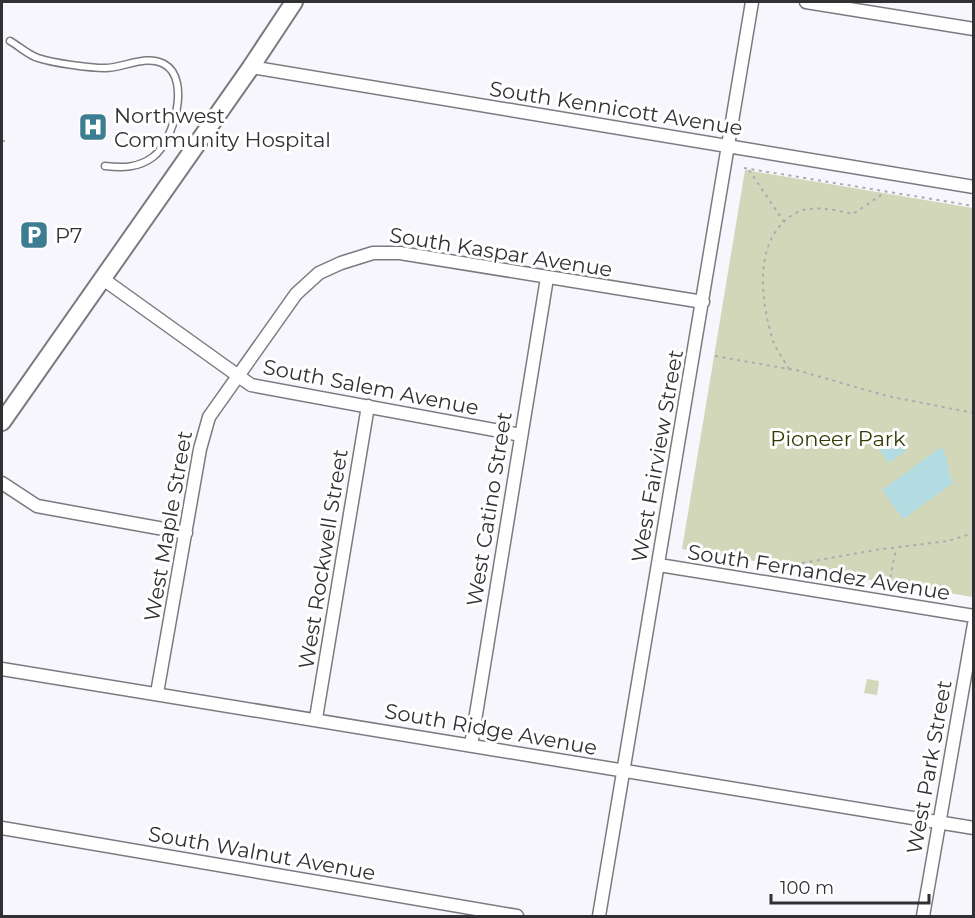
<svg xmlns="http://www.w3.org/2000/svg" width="975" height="918" viewBox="0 0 975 918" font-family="Montserrat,sans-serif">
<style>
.green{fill:#d2d7ba}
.water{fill:#b3dbe2}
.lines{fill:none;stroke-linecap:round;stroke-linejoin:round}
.lane-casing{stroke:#7a7b80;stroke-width:9}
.street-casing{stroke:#7a7b80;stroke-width:15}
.secondary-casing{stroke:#7a7b80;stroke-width:20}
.path{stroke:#acacb0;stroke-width:2;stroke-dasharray:3 4.5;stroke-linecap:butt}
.lane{stroke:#fff;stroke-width:6}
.street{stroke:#fff;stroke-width:12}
.secondary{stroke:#fff;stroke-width:16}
.labels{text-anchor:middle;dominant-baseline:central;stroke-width:6;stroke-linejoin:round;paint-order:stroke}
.street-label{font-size:21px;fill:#313133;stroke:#fff}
.poi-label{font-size:21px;fill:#313133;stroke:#fff;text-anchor:start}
.park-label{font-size:21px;fill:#363b04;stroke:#fff}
</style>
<rect width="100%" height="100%" fill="#f6f6fc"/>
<path class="green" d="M745,170L973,208V597L682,549Z
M867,679L879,681L877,695L864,693Z"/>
<path class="water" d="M895,435L906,451L889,463L878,448Z
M941,447C950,459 946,471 953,483L903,519L882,490Z"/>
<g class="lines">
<g class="lane-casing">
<path id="lane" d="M10,41C19,46 28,55 38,58C53,63 89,68 105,68C124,68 146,54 164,64C192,79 173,142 153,157C138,168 123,168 105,166"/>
</g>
<g class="street-casing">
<path id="street" d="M806,2L974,29
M251,67L974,187
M103,279L251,385L521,435
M2,483L37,506L186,533
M659,565L974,616
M2,669L974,828
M157,693L200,449L209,417L296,294L319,273L341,263L373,253H400L703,302
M316,718L368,406
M471,745L547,278
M2,828L517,916
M599,916L752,2
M923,916L974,624"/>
</g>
<g class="secondary-casing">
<path id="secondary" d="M2,422L251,67L294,2"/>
</g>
<path class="path" d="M2,141H6
M744,168L974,206
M749,170L784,222
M715,356L800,371L887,396L974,413
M789,369C784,360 777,351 773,341C761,302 752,239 794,214C810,204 835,210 853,214L887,191
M780,567L875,550L948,541L974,533
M889,585L896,548"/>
<use href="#lane" class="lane"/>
<use href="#street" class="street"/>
<use href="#secondary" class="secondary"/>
</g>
<defs>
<g id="hospital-square" transform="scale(1.5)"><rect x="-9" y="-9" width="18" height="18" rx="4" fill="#3d7d91" stroke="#fff"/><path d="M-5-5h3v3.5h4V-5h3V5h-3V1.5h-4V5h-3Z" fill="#fff"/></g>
<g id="parking-square" transform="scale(1.5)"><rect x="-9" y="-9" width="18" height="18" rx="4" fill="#3d7d91" stroke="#fff"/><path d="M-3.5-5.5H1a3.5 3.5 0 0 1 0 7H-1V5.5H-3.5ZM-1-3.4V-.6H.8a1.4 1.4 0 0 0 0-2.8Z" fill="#fff"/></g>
</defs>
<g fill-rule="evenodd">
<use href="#hospital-square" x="93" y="127"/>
<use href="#parking-square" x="34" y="235"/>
</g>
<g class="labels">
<g class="street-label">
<text transform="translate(616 108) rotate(9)">South Kennicott Avenue</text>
<text transform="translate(501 252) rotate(9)">South Kaspar Avenue</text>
<text transform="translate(371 387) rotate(11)">South Salem Avenue</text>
<text transform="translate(657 456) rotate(-80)">West Fairview Street</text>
<text transform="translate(489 509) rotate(-81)">West Catino Street</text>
<text transform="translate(168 526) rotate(-80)">West Maple Street</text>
<text transform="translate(323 559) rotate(-81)">West Rockwell Street</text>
<text transform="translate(819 572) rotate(9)">South Fernandez Avenue</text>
<text transform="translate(491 729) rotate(10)">South Ridge Avenue</text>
<text transform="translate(929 767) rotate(-80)">West Park Street</text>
<text transform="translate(262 853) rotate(10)">South Walnut Avenue</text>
</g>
<g class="poi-label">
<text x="114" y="115">Northwest<tspan x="114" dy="24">Community Hospital</tspan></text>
<text x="55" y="235">P7</text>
</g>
<g class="park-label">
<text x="838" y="438">Pioneer Park</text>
</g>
</g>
<rect width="975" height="918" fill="none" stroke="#313133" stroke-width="6"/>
<path d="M771 894v9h158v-9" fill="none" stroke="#313133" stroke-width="3"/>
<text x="780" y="894" font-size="18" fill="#313133" stroke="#ffffff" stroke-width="4.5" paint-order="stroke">100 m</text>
</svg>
